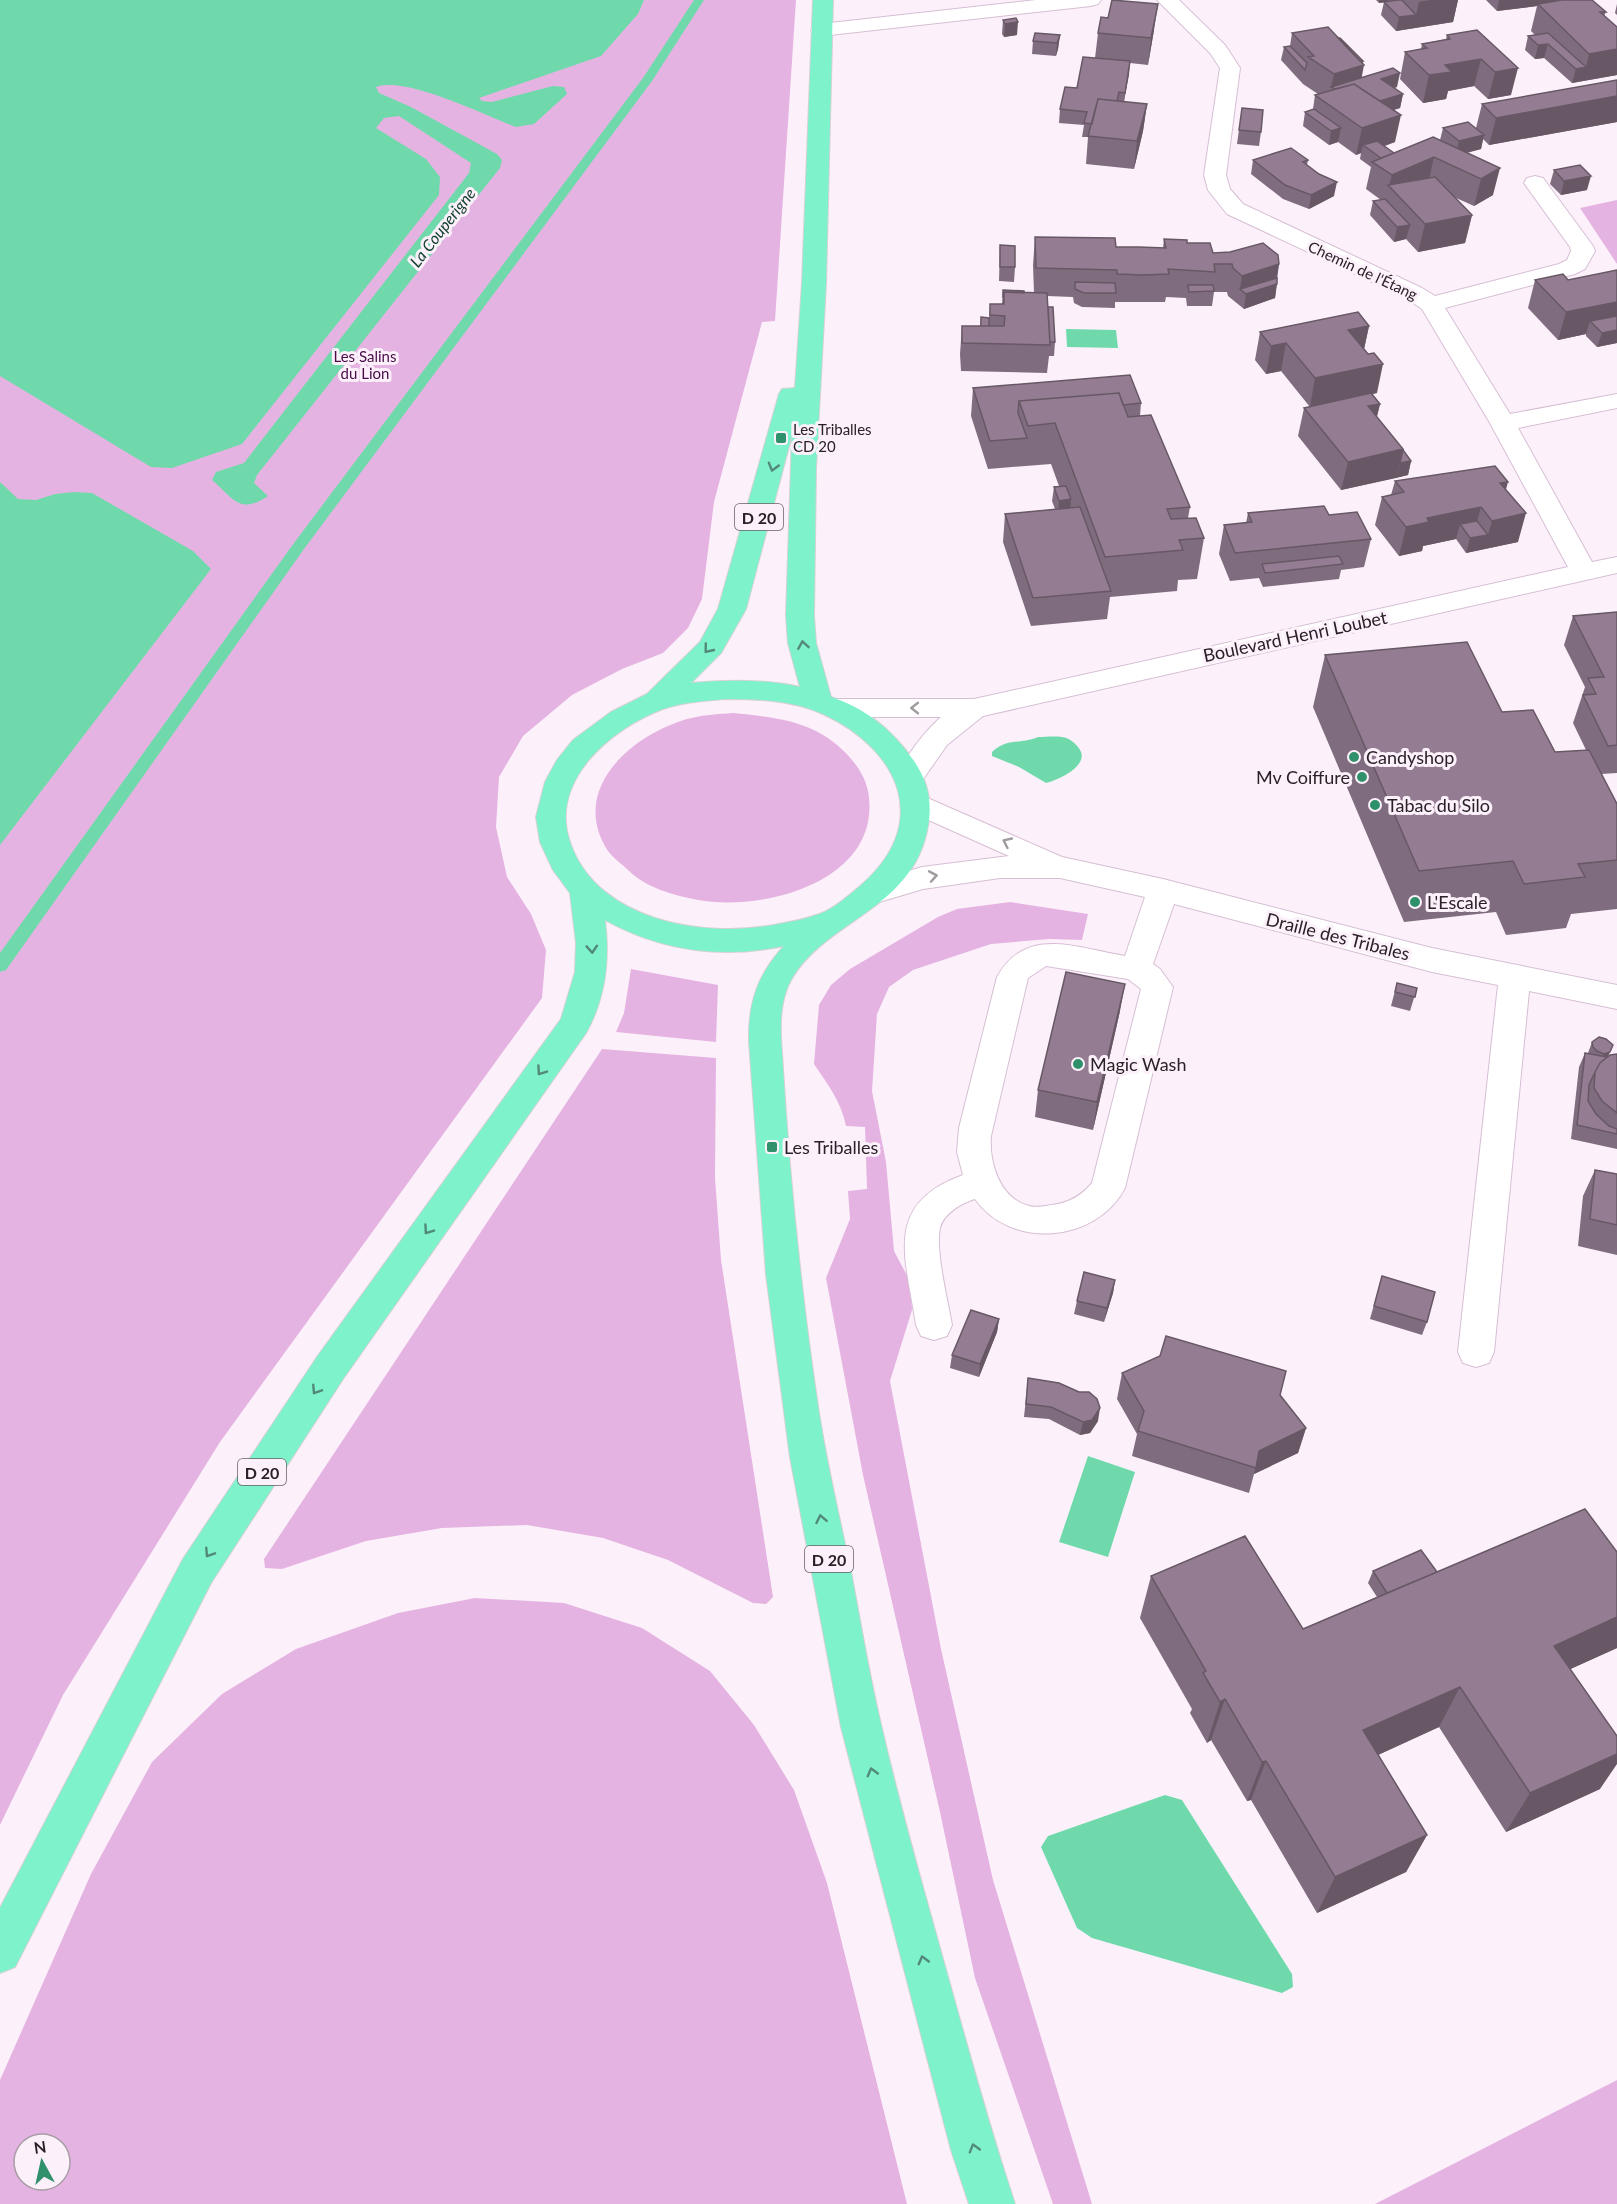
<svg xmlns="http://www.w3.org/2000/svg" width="1617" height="2204" viewBox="0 0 1617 2204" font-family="Lato,sans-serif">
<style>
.green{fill:#e5b3e1;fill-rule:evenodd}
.water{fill:#70d9ac}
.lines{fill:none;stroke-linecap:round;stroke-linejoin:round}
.stream{fill:#70d9ac;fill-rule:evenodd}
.minor-casing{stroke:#d7bed5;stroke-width:2}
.major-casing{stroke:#d4d2d4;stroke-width:2}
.minor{fill:#fff;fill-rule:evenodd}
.major{fill:#7df2cb;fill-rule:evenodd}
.wall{fill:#7f6c7e}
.shaded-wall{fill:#685866}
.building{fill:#947d92;stroke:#685866;stroke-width:1.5}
.oneway{stroke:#53897a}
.oneway2{stroke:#9f9b9e}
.poi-dot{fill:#2f916b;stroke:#fcf1fb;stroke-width:2}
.labels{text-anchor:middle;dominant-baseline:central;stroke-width:6;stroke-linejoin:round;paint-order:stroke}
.far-street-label{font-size:15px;fill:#292028;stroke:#fcf1fb}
.far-park-label{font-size:15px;fill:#4a0b49;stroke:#fcf1fb}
.far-poi-label{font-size:15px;fill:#292028;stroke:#fcf1fb;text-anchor:start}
.far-water-label{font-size:16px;font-style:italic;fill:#13412e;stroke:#fcf1fb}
.shield{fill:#fcf1fb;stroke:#685f67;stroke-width:1.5}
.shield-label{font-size:16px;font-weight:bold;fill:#292028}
.street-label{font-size:18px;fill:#292028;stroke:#fcf1fb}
.poi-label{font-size:18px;fill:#292028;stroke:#fcf1fb;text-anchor:start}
</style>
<rect width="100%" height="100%" fill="#fcf1fb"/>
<path class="green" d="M0,0H796L775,321L762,322L714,502L702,599L688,628L663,653L622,669L572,695L523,736L499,777L496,827L507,877L531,914L546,950L542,998L220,1442L63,1695L0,1825Z
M1617,200V264L1580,208Z
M733,713C761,716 790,718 816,731C839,743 863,766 868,791C884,880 765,912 698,900C673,895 646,888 628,870C622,864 613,858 608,851C568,789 632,735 687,719C702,715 718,714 733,713Z
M1010,902L1088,914L1082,940L1049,939L991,944L913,970L889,987L877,1014L872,1091L886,1162L894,1251L911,1283L912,1310L890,1381L941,1649L993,1880L1092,2204H1053L975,1978L940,1812L863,1475L826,1278L850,1219L848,1191L867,1189L865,1127L846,1126C841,1101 828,1085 814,1064L819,1005L831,985L850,969L938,917L957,909Z
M631,969L718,985L716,1042L616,1032L624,1013Z
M602,1049L716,1058L715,1178L721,1260L773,1597L766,1604L753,1603L668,1560L603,1538L527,1525L442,1528L366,1541L282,1569L265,1568L264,1559Z
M475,1598L564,1603L642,1628L710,1671L754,1725L794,1790L827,1883L907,2204H0V2080L91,1874L152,1762L222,1694L296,1649L398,1613ZM24,2144H60V2180H24Z
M1617,2080V2204H1375Z"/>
<path class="water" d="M0,0H644L638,14L601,56L479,98L482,101L492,102L553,86L564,87L567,94L534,124L516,127C484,115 406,76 376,87L379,93L411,107L497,154L502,160L500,168L257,475L254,483L268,496C240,515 234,499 212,480L216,472L244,463L469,173L471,163L399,116L384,118L376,128L426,159L440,177L439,195L242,444L172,468L151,467L0,376Z
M1066,329L1116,330L1118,348L1067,347Z
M0,482L18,499L36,500L55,494L75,492L92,493L193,551L211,569L0,845Z
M1038,737C1045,737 1054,736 1062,737C1069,738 1074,742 1078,747C1093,764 1059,780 1046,783L1019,767L992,756V752C1008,737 1019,745 1038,737Z
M1088,1456L1135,1472L1108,1557L1059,1542Z
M1165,1795L1182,1800L1292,1974L1293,1987L1282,1993L1092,1938L1077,1928L1041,1847L1048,1836Z"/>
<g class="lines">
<path class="stream" d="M694,0H704L652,81L304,549L6,970L0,972V953L294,543L643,78Z"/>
<g class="minor-casing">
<path id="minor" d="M1036,0H1101L1098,4L1091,6L821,36L814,34L811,30L814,26L821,24Z
M1157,0H1179L1225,45L1240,68L1226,175L1230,189L1243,204L1422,288L1435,296L1559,264L1567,260L1571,251L1570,247L1524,183L1527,178L1535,176L1543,178L1593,246L1595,251L1585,269L1575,274L1445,308L1510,414L1617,394V408L1518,428L1592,562L1617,557V573L983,716L947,745L919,785L909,788L899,785L894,778C908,755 921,735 941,717H835L825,715L821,708L825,701L835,699H974L1568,567L1490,423L1422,309L1406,298L1227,214L1208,190L1204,175L1220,68L1210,53Z
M916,793L1062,857L1163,879L1432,948L1617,985V1009L1529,991L1494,1352L1489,1363L1476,1367L1463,1363L1458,1352L1498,985L1432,972L1174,904L1153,964L1160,969L1173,987L1125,1188C1096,1243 1011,1250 975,1199C962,1203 944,1213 940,1228C935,1250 948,1301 952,1325L947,1336L934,1340L921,1336L916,1325C906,1258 882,1204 963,1175L957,1152L959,1128L997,977C1026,925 1077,948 1125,956L1145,897L1060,878H1000L923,889L876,903L865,900L861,892L865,884L922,867L1009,856L906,810L901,803L906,796ZM1046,966L1128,979L1141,989L1092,1183C1081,1196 1069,1203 1052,1205C1045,1206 1036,1208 1029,1206C999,1198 989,1162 991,1136L1028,978Z"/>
</g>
<g class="major-casing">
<path id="major" d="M813,0H833L826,283L816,468L814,616L816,643L831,697C866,708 893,731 914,761C929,783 933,806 927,831C910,911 825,920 791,980C779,1002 780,1029 782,1053C789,1173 801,1294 819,1413C827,1465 839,1515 850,1567C860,1618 868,1669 880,1720C898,1800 921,1880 943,1959C966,2041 988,2123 1015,2204H969L951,2150L841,1727L790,1457L766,1274L749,1041C748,1003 758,974 784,946C722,959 661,951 605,920C610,960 606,997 586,1033L343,1379L211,1583L15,1967L0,1973V1908L183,1559L317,1357L561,1019L575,972L576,943L570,893L553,870L540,842L536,817L545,782L557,760L573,740L611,712L647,694L700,642L718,609L779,394L782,389L795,388L802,283ZM792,435L786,616L788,643L800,687C764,679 728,680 691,683L721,653L746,609ZM725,699C758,699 792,700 823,714C901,750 933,825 859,887C848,896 835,908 822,913C807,919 790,922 774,925C703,938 599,921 571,845C547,782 610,729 663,709C683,702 704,701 725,699Z"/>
</g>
<use href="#minor" class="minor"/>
<use href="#major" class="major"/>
</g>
<path class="wall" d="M1376,0H1458L1453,22L1396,31L1381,15L1384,2L1379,3Z
M1486,0H1592L1606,12L1604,16L1617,75L1572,83L1544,58L1535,59L1525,50L1528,36L1535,35L1531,31L1537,6L1497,11Z
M1617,4V15L1615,13Z
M1003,20L1017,35L1004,37L1002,34Z
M1154,30L1148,65L1130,63L1124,102L1147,104L1143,131L1134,169L1086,164L1088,137H1082L1084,125L1059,123L1060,109L1077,88L1095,58L1098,33Z
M1477,30L1511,95L1488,99L1474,86L1448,91L1446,99L1423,103L1400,79L1405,52L1421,49L1422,44L1446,39L1447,35Z
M1292,33L1338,38L1363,61L1361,78L1397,87L1394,88L1403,94L1400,108L1393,110L1395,142L1385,146L1394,153L1440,140L1443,128H1476L1482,104L1617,80V122L1489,145L1483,139L1481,149L1467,153L1493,195L1474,206L1454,197L1472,215L1465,243L1418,252L1406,239L1394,242L1370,215L1373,201L1381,200L1366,189L1371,167L1360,159L1361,153L1356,155L1338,142L1329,145L1303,126L1305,112L1313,109L1315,95L1318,94L1303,84L1281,60L1284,47L1290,46Z
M1060,35L1058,49L1056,56L1032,54L1033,41Z
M1242,108L1261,132L1259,146L1237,144Z
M1253,160H1308L1307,165L1334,196L1309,209L1283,199L1251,174Z
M1554,170L1587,190L1561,195L1550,184Z
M1035,237L1116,247L1163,248L1164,239L1187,243L1213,253L1279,264L1275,298L1244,309L1228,296L1227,292H1214L1212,306H1187L1186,298L1166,297L1165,302H1115V308L1082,307L1074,303L1073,297L1047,296L1048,307L1055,342L1054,356H1049L1047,373L961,371L960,354L962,326H980L981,317L989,318L990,304H1002L1003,290L1034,293L1033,265Z
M1000,245L1015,267L1014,282L999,281Z
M1563,274L1617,343L1597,347L1586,336V334L1558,340L1528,308L1535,280Z
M1369,326L1364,349L1377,393L1372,394L1380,404L1377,417L1411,461L1408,475L1341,490L1298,436L1304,408L1310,407L1281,371L1266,374L1255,360L1260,332Z
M973,388L1141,403L1140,416L1190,507L1188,518L1204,538L1197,579L1178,580L1177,591L1110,597L1107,619L1031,626L1003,542L1005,514L1055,509L1052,501L1054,487L1059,486L1051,464L988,469L971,416Z
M1395,481L1506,490L1518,542L1466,553L1456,539L1423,546L1422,551L1399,556L1375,525L1382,497L1391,495Z
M1248,513L1329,515L1371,539L1364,567L1341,570L1339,579L1263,587L1259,578L1230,581L1219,554L1224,525L1246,523Z
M1617,612V773L1601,774L1617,804V909L1571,914L1566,928L1506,935L1496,912L1404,922L1313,707L1325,655L1502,712L1555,752L1586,750L1573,723L1585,687L1564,645L1573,616Z
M1397,983L1417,988L1410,1011L1391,1006Z
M1120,1011L1093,1130L1035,1117L1038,1090Z
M1592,1042L1608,1056L1617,1054V1149L1571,1139L1579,1067L1585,1053H1588Z
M1595,1170L1617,1174V1255L1578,1246L1583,1196Z
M1382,1276L1427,1322L1422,1335L1370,1319Z
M1115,1280L1113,1293L1104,1322L1074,1314L1077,1301Z
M999,1319L997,1332L979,1377L950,1368L952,1355Z
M1122,1373L1280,1395L1306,1428L1298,1453L1254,1474L1249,1493L1132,1456L1137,1434L1117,1399Z
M1028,1378L1098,1421L1090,1433L1080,1435L1049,1419L1024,1417Z
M1617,1552V1648L1570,1669L1600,1789L1506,1832L1439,1727L1378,1755L1427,1835L1406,1872L1317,1913L1251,1800L1247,1801L1211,1740L1207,1743L1190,1713L1192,1709L1140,1618L1151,1576L1303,1629L1377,1597L1368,1583L1373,1571L1437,1572Z"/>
<path class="shaded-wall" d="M1379,0H1388V2L1379,3Z
M1430,0H1458L1453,22L1396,31L1399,17L1416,15L1419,2Z
M1499,0H1566L1538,4L1537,6L1497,11Z
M1158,4L1154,30L1148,65L1151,38Z
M1018,22L1017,35L1004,37L1005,24Z
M1060,35L1058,49L1056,56L1057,43Z
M1548,44L1544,58L1535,59L1538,45Z
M1617,49V75L1572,83L1576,69L1586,67L1589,54Z
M1481,59L1474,86L1448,91L1446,99L1423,103L1429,75L1445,65Z
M1130,61L1129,75L1123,106L1125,93Z
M1363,61L1362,65H1364L1359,92L1331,87L1334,74L1347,63Z
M1518,68L1511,95L1488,99L1495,72Z
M1400,73L1397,87L1378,93L1381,79Z
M1403,94L1400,108L1362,120L1365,106Z
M1617,96V122L1489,145L1496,118Z
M1147,104L1143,131L1134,169L1137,141Z
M1401,115L1395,142L1370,150L1363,145L1361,153L1356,155L1362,128Z
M1341,128L1338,142L1329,145L1331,131Z
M1484,135L1481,149L1456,155L1459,141Z
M1434,157L1428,185L1389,186L1392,175Z
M1500,168L1493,195L1474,206L1481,179Z
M1591,176L1587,190L1561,195L1564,181Z
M1337,182L1334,196L1309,209L1311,195Z
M1472,215L1465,243L1418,252L1425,224Z
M1410,225L1406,239L1394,242L1397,227Z
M1279,264L1275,285L1277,284L1275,298L1244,309L1246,294L1240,289L1242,276Z
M1617,302V328L1590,321L1586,334L1558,340L1566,312Z
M1369,326L1363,354L1348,330Z
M1617,330V343L1597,347L1602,333Z
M1286,343L1281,371L1266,374L1271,346Z
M1383,364L1377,393L1310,407L1315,378Z
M1380,404L1373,431L1368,406Z
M1403,449L1396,478L1341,490L1348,462Z
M1411,461L1408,475L1396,478L1400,463Z
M1508,482L1500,511V483Z
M1071,499L1070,514L1058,515L1059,501Z
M1481,507L1473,536L1460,524L1456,539L1423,546L1422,551L1399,556L1406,527L1427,518Z
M1526,513L1518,542L1466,553L1470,538L1488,535L1492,521Z
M1125,984L1120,1011L1093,1130L1097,1102Z
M1610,1052L1604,1066L1598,1068L1604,1054Z
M1115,1280L1113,1293L1104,1322L1107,1308Z
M999,1319L997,1332L979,1377L980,1364Z
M1100,1408L1098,1421L1090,1433L1080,1435L1083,1422Z
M1306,1428L1298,1453L1254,1474L1259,1451Z
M1617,1617V1648L1531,1687L1554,1646Z
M1460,1687L1439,1727L1345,1770L1363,1730Z
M1225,1699L1211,1740L1207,1743L1220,1702Z
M1617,1754V1764L1600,1789L1506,1832L1530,1793Z
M1266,1761L1251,1800L1247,1801L1262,1762Z
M1427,1835L1406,1872L1317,1913L1335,1877Z"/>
<path class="building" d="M1112,0L1158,4L1151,38L1098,33L1101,17L1108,18Z
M1398,0H1402L1416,15L1399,17L1384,2Z
M1562,0H1592L1606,12H1600L1617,27V49L1589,54L1538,4Z
M1016,18L1018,22L1005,24L1003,20Z
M1328,27L1364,65L1334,74L1308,57L1314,56L1292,33Z
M1477,30L1518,68L1495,72L1481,59L1445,65L1452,72L1429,75L1405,52L1427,48L1422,44L1450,39L1447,35Z
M1035,33L1060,35L1057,43L1033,41Z
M1548,33L1586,67L1576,69L1548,44L1538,45L1528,36Z
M1338,38H1340L1363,61H1360Z
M1290,46L1307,63L1305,70L1284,47Z
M1083,57L1130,61L1125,93L1119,92L1117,101L1098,99L1092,124L1084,123L1087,112L1060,109L1065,87L1077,88Z
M1393,68L1400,73L1381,79L1403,94L1380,101L1354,84L1335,89L1331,87Z
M1617,80V96L1496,118L1482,104Z
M1354,84L1401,115L1362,128L1315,95Z
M1098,99L1147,104L1137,141L1088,136Z
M1242,108L1263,110L1261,132L1239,130Z
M1314,109L1341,128L1331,131L1305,112Z
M1468,122L1484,135L1459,141L1443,128Z
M1433,137L1500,168L1481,179L1434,157L1392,175L1372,162Z
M1377,141L1394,153L1381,158L1363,145Z
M1291,148L1308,160L1303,162L1319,174L1337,182L1311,195L1285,185L1253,160Z
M1580,165L1591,176L1564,181L1554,170Z
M1435,177L1472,215L1425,224L1388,185Z
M1385,199L1410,225L1397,227L1373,201Z
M1035,237L1115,238L1116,247H1139L1166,248L1164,239L1187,240V243H1210L1213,253L1230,252L1263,243L1278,255L1279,264L1242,276L1233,268L1232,264H1214L1215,272L1168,269L1169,274L1143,275L1117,274V270L1036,268Z
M1000,245L1015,246V267H1000Z
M1617,270V302L1566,312L1535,280L1563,274L1568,280Z
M1277,278V284L1246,294L1240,289Z
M1075,282L1115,283L1116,293H1084L1075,289Z
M1188,285H1213L1214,291L1189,292Z
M1003,290L1024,291V293L1004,292L1003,298Z
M1004,292L1047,293L1050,345L962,343V326H1004L1005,316L990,315V304H1004Z
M1048,307H1053L1055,342H1050Z
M1358,312L1369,326L1348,330L1368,354L1374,353L1383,364L1315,378L1286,343L1271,346L1260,332Z
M1617,316V330L1602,333L1590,321Z
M981,317L989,318V326H981Z
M1130,375L1141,403L1123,405L1119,393L1019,401L1018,413L1027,438L990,441L973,388Z
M1119,393L1128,417L1151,415L1190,507L1167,509L1171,519L1196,518L1204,538L1179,540L1183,550L1105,557L1055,423L1028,426L1019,401Z
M1371,393L1380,404L1368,406L1403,449L1348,462L1304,408Z
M1403,450L1411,461L1400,463Z
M1495,466L1508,482L1500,483L1526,513L1492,521L1481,507L1427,518L1429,522L1406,527L1382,497L1404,492L1395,481Z
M1066,486L1071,499L1059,501L1054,487Z
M1324,506L1329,515L1357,512L1371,539L1235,553L1224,525L1252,522L1248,513Z
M1080,507L1111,591L1033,598L1005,514Z
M1477,521L1488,535L1470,538L1460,524Z
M1339,556L1343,564L1265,573L1262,564Z
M1617,612V745L1608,746L1583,695L1596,694L1588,678L1604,677L1573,616Z
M1467,642L1502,712L1533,710L1555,752L1589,750L1617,804V860L1578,864L1585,877L1524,884L1513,861L1419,871L1325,655Z
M1066,972L1125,984L1097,1102L1038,1090Z
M1397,983L1417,988L1415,997L1395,992Z
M1599,1037L1606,1039L1613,1045L1610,1052L1604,1054L1597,1051L1593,1047L1592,1042Z
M1585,1053L1607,1057L1600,1063L1595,1072L1589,1085L1588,1101L1596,1114L1609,1126L1617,1129V1134L1577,1125Z
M1617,1054V1113L1602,1101L1594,1088L1595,1072L1600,1063L1610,1055Z
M1595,1170L1617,1174V1225L1590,1219Z
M1084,1272L1115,1280L1107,1308L1077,1301Z
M1382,1276L1435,1292L1427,1322L1374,1306Z
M971,1310L999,1319L980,1364L952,1355Z
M1166,1336L1286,1371L1280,1395L1306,1428L1259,1451L1256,1468L1138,1431L1144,1411L1122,1373L1160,1356Z
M1028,1378L1059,1383L1079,1392H1089L1097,1399L1100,1408L1092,1420L1083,1422L1051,1407L1026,1404Z
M1585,1509L1617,1552V1617L1554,1646L1617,1736V1754L1530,1793L1460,1687L1363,1730L1427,1835L1335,1877L1266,1761L1262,1762L1225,1699L1220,1702L1203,1673L1206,1671L1151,1576L1245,1536L1303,1629Z
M1421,1550L1437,1572L1387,1593L1373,1571Z"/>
<defs><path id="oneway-chevron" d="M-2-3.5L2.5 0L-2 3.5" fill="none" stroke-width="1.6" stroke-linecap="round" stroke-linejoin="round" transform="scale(1.5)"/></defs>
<g class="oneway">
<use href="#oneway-chevron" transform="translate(773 467) rotate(106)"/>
<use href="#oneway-chevron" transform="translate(803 645) rotate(-99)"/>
<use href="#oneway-chevron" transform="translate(708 649) rotate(129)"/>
<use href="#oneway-chevron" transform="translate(592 949) rotate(86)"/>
<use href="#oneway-chevron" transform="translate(541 1071) rotate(125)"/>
<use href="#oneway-chevron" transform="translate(428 1230) rotate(125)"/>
<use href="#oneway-chevron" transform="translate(316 1390) rotate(123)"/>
<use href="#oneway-chevron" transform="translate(821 1519) rotate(-101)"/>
<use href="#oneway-chevron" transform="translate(209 1553) rotate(123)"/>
<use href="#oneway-chevron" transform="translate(872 1772) rotate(-105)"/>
<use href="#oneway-chevron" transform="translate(923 1960) rotate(-105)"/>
<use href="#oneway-chevron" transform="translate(974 2148) rotate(-106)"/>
</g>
<g class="oneway2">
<use href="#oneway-chevron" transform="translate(915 708) rotate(180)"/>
<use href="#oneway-chevron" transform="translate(1007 842) rotate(-155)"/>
<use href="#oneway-chevron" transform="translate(933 876) rotate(-10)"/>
</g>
<g class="poi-dot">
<rect x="775" y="432" width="12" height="12" rx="3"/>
<circle cx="1354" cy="757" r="6"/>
<circle cx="1362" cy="777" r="6"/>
<circle cx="1375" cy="805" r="6"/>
<circle cx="1415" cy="902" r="6"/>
<circle cx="1078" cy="1064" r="6"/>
<rect x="766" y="1141" width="12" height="12" rx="3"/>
</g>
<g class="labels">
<g class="far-street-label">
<text transform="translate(1363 270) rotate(25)">Chemin de l'Étang</text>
</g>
<g class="far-park-label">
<text x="365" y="356">Les Salins<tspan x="365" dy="17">du Lion</tspan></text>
</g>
<g class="far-poi-label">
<text x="793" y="429">Les Triballes<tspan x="793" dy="17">CD 20</tspan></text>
</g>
<g class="far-water-label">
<text transform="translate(442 227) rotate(-52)">La Couperigne</text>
</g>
<g class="shield">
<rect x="735" y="504" width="48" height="26" rx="4.5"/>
<rect x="238" y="1459" width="48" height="26" rx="4.5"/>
<rect x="805" y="1546" width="48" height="26" rx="4.5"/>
</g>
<g class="shield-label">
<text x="759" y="517">D 20</text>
<text x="262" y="1472">D 20</text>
<text x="829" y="1559">D 20</text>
</g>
<g class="street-label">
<text transform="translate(1295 636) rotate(-12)">Boulevard Henri Loubet</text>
<text transform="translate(1338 936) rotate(14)">Draille des Tribales</text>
</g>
<g class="poi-label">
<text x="1366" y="757">Candyshop</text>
<text x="1350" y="777" text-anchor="end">Mv Coiffure</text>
<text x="1387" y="805">Tabac du Silo</text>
<text x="1427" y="902">L'Escale</text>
<text x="1090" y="1064">Magic Wash</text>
<text x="784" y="1147">Les Triballes</text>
</g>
</g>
<g transform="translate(42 2162) rotate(352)"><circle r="28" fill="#fcf1fb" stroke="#a89da7" stroke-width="1.5"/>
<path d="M0-4.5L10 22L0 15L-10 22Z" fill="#2f916b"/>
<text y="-9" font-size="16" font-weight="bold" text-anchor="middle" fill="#292028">N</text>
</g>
</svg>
